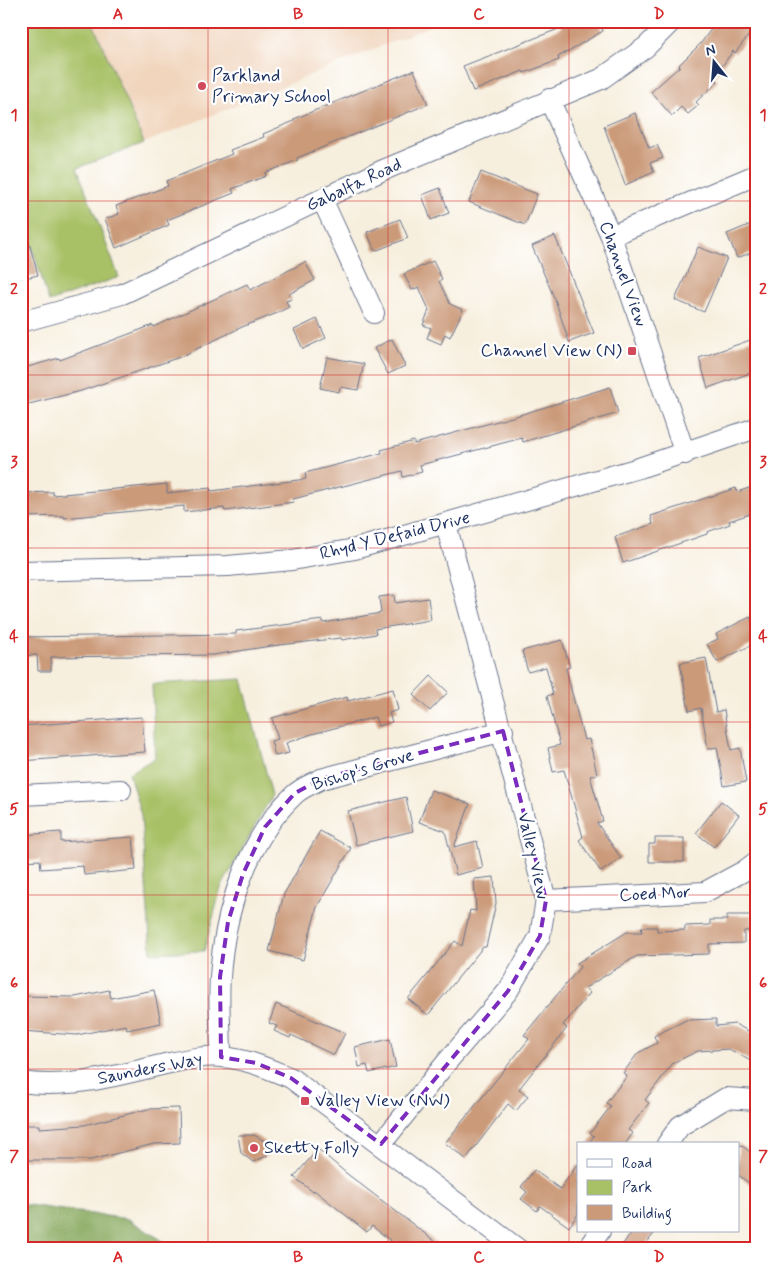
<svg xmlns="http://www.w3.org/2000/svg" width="777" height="1270" viewBox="0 0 777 1270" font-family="Mynerve,sans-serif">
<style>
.built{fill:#f1d5bd}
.green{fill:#a8c166;stroke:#627862}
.forest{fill:#86a75b;stroke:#506b5c}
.building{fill:#cb9a79}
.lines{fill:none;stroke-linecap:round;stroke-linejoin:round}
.minor-casing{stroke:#68728b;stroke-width:22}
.minor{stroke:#fff;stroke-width:20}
.marked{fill:none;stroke:#7b2cbf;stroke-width:4;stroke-dasharray:10 6;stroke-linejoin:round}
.grid{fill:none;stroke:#d62828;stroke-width:1;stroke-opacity:0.55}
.poi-dot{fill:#d1495b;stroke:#fff;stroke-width:2}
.labels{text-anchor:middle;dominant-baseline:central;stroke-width:4.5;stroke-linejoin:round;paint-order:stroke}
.poi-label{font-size:18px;fill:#1b2f5e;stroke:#fff;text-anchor:start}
.street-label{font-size:18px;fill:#1b2f5e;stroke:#fff}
.neatline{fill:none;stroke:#d62828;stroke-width:2}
.grid-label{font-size:16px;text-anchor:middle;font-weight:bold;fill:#d62828}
</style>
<rect width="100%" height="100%" fill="#fff"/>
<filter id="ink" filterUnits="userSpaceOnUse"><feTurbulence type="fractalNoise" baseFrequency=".02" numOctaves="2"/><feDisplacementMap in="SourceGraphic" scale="10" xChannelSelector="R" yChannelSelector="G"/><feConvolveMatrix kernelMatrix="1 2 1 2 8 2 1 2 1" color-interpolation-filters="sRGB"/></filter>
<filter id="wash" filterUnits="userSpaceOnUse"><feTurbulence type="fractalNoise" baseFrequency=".0096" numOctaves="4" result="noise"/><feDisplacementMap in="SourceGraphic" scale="20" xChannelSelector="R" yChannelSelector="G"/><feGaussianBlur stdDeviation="1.12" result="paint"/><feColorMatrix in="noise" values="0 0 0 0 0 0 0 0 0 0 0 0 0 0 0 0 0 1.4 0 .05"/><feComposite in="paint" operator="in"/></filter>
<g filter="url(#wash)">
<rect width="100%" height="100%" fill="#f7efde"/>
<path class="built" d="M92,21H443L144,143Z"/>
<path class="green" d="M21,21H92L144,143L77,168L119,277L49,302L21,211Z
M242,679L272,795L221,888L204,951L151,953L141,815L129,773L155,758L152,684Z"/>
<path class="forest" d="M21,1204L128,1219L176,1249H21Z"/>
<g id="blocks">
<path class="building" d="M567,21H599L603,31L558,57L559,60L524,73L523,71L473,91L463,66L561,28L560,26Z
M717,21H756V26L735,53L733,51L714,77L718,81L696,102L699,105L688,114L681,107L672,116L651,92L680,66L679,65L701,43Z
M414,70L428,104L297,158L298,160L265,173L266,176L232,189L234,193L167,220L169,225L116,248L105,219L119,214L116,206L168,186L166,181L232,154L230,150L264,137L263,134L294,121V119Z
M635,113L649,148L657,145L663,158L650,163L654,172L625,185L604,126Z
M481,172L537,194L525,225L469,202Z
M440,188L449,213L431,220L422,195Z
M400,219L408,238L375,251L367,232Z
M751,224L756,235V251L737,258L727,234Z
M26,232L38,275L21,279V233Z
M555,236L594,333L569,342L556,302L532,246Z
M698,247L727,258L704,312L675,300Z
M433,261L442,279L439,281L450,304L463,310L450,337L445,334L441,344L427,338L431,328L423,325L429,310L419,287L412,290L404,274Z
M305,262L315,280L289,294L292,299L286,301L289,307L275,314L242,327L180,357L81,391L21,406V369L59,358L60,360L153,325L154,327L247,284L250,290Z
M317,319L326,338L303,349L294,330Z
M756,338V371L708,388L699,358Z
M392,339L405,366L388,374L374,348Z
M327,357L364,364L358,390L340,387L339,392L320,388Z
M610,387L618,413L523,442L522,438L420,465L422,472L403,477L402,471L293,499L294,502L225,511L224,508L184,512V506L64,518V516L25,517V493L53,492V495L167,484V493L210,488L211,491L306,479L305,473L382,453L381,450L414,441V444L516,416Z
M752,487L756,500V512L729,521L730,524L707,532V534L623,563L615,537L653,524L651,516L736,488L737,492Z
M394,595L395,603L428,598L431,620L375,629L376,634L342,640L341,638L271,646L213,655L51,657V671H38L37,655L21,656V637L236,634V631L323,620V623L381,613L379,597Z
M750,617L756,628V643L717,662L707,644L718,639L716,634Z
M562,640L570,667L566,668L570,685L584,740L589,739L597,774L590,776L603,821L597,823L621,858L601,872L579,840L583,837L564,770L553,772L548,748L560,745L547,696L553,694L546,667L528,672L522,651Z
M706,658L716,712L724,710L731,750L740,748L746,782L724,786L717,747L708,749L701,708L689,711L680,663Z
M431,676L448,692L430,711L413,695Z
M393,689L398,710L389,713L392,722L378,726L375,717L312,734L286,743L289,753L275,756L271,741L278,739L272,718L347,697L348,701Z
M142,717L145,752L21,761V726Z
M431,790L470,804L454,847L477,841L483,868L456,875L445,831L419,822Z
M406,797L413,831L356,845L348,811Z
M721,801L739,815L714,847L696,833Z
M320,831L351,848L317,907L303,960L269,951L284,894Z
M61,832V842L133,837L136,870L84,875L83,866L41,869L40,860L21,861V835Z
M655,838H684V862H649V844H655Z
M494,877L496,903L486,947H483L428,1015L408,999L455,941L462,946L470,910L476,911L474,879Z
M727,915H752L753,930L744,931V943L709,944V954L637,956L585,988L590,993L563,1025L567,1028L519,1089L528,1096L516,1111L508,1104L466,1159L445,1143L529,1039L524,1035L580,967L577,963L627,932H642L641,927H657V931L685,930V926L710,925V920H727Z
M109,990L111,998L154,990L161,1023L127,1030L126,1025L77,1035L21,1031V996L75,997Z
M276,1004L345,1033L334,1055L291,1035L290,1038L274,1031L277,1026L269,1023Z
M716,1019V1026L735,1024L756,1035V1064L729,1049L698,1051L673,1063L645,1100L649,1103L628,1130L633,1133L625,1144H588L594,1136L590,1133L611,1106L606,1103L627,1076L623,1073L638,1053L657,1043L654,1036L686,1020Z
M390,1039L396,1067L369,1073L367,1065L359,1067L355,1047Z
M179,1108L180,1143L154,1144L91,1160H21V1125H39V1128L84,1125L148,1109Z
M238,1135H254L266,1142L267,1156L253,1162L241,1153Z
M738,1143L756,1156V1188L738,1175Z
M318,1149L346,1173L445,1249H401L372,1226L367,1232L314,1190L313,1192L294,1177Z
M578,1164V1214L569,1227L540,1206L537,1211L521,1199L527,1192L521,1187L534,1170L560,1189Z
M633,1231H656L642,1249H619Z"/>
</g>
</g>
<g filter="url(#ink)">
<use href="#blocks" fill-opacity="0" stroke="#68728b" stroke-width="1"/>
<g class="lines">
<g class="minor-casing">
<path id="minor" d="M549,99L611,236L685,454
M322,199L374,313
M611,236L756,175
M21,322L122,294L381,171L601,79L646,47L672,21
M21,571L228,566L292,560L355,549L639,468L756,428
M21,795L121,790
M546,900L705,892L744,871L756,862
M221,1057C221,1030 218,1003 220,977C224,913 247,839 294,795C301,788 312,784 321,779L503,731
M21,1082C68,1089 116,1076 161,1065C180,1061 202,1055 222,1057C247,1059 269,1069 291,1078L518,1249
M381,1144L446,1063L508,991L540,936L546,900L446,524
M667,1144L680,1126L726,1098L756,1100
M587,1249L600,1231"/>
</g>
<use href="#minor" class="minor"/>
</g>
</g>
<path class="marked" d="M503,731L546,900L540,936L508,991L381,1144L291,1078L256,1063L221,1057L220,977L228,922L243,874L265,827L295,793L321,779Z"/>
<path class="grid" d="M208,21V1249M388,21V1249M569,21V1249M21,201H756M21,375H756M21,548H756M21,722H756M21,895H756M21,1069H756"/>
<g class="poi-dot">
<circle cx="202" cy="86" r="5"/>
<rect x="627" y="346" width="10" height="10" rx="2.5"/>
<rect x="300" y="1096" width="10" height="10" rx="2.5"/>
<circle cx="254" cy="1148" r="5"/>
</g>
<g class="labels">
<g class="poi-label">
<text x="212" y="76">Parkland<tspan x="212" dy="21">Primary School</tspan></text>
<text x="622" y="351" text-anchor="end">Channel View (N)</text>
<text x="315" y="1101">Valley View (NW)</text>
<text x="264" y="1148">Sketty Folly</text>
</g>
<g class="street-label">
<text transform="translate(354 185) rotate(-25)">Gabalfa Road</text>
<text transform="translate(623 274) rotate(70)">Channel View</text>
<text transform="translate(395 536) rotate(-14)">Rhyd Y Defaid Drive</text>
<text transform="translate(363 770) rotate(-17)">Bishop's Grove</text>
<text transform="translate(533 856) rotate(77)">Valley View</text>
<text transform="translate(655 894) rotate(-3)">Coed Mor</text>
<text transform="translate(150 1069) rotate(-11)">Saunders Way</text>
</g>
</g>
<rect width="777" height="1270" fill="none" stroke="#fff" stroke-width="55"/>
<rect x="577" y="1142" width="162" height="90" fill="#ffffff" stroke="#a4acbf"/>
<rect x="587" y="1159" width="25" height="8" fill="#ffffff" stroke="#a4acbf"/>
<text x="622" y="1168" font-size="15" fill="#1b2f5e">Road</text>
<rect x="587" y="1180" width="25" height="15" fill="#a8c166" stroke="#a4acbf"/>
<text x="622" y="1192" font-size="15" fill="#1b2f5e">Park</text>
<rect x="587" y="1205" width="25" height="15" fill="#cb9a79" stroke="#a4acbf"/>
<text x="622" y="1218" font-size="15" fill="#1b2f5e">Building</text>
<g transform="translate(714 62) rotate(343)" stroke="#ffffff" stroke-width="4" paint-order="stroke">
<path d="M0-4L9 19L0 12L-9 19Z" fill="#1b2f5e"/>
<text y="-8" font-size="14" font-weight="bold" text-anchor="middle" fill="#1b2f5e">N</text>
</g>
<rect x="28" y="28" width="722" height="1214" class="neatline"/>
<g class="grid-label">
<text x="118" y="19">A</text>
<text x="298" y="19">B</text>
<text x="479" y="19">C</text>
<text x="659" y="19">D</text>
<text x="14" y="120">1</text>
<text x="763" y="120">1</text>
<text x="14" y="294">2</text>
<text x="763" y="294">2</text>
<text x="14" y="467">3</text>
<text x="763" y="467">3</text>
<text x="14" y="641">4</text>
<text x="763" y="641">4</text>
<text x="14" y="814">5</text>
<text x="763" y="814">5</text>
<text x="14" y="988">6</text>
<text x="763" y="988">6</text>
<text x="14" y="1161">7</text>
<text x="763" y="1161">7</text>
<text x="118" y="1262">A</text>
<text x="298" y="1262">B</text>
<text x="479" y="1262">C</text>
<text x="659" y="1262">D</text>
</g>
</svg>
